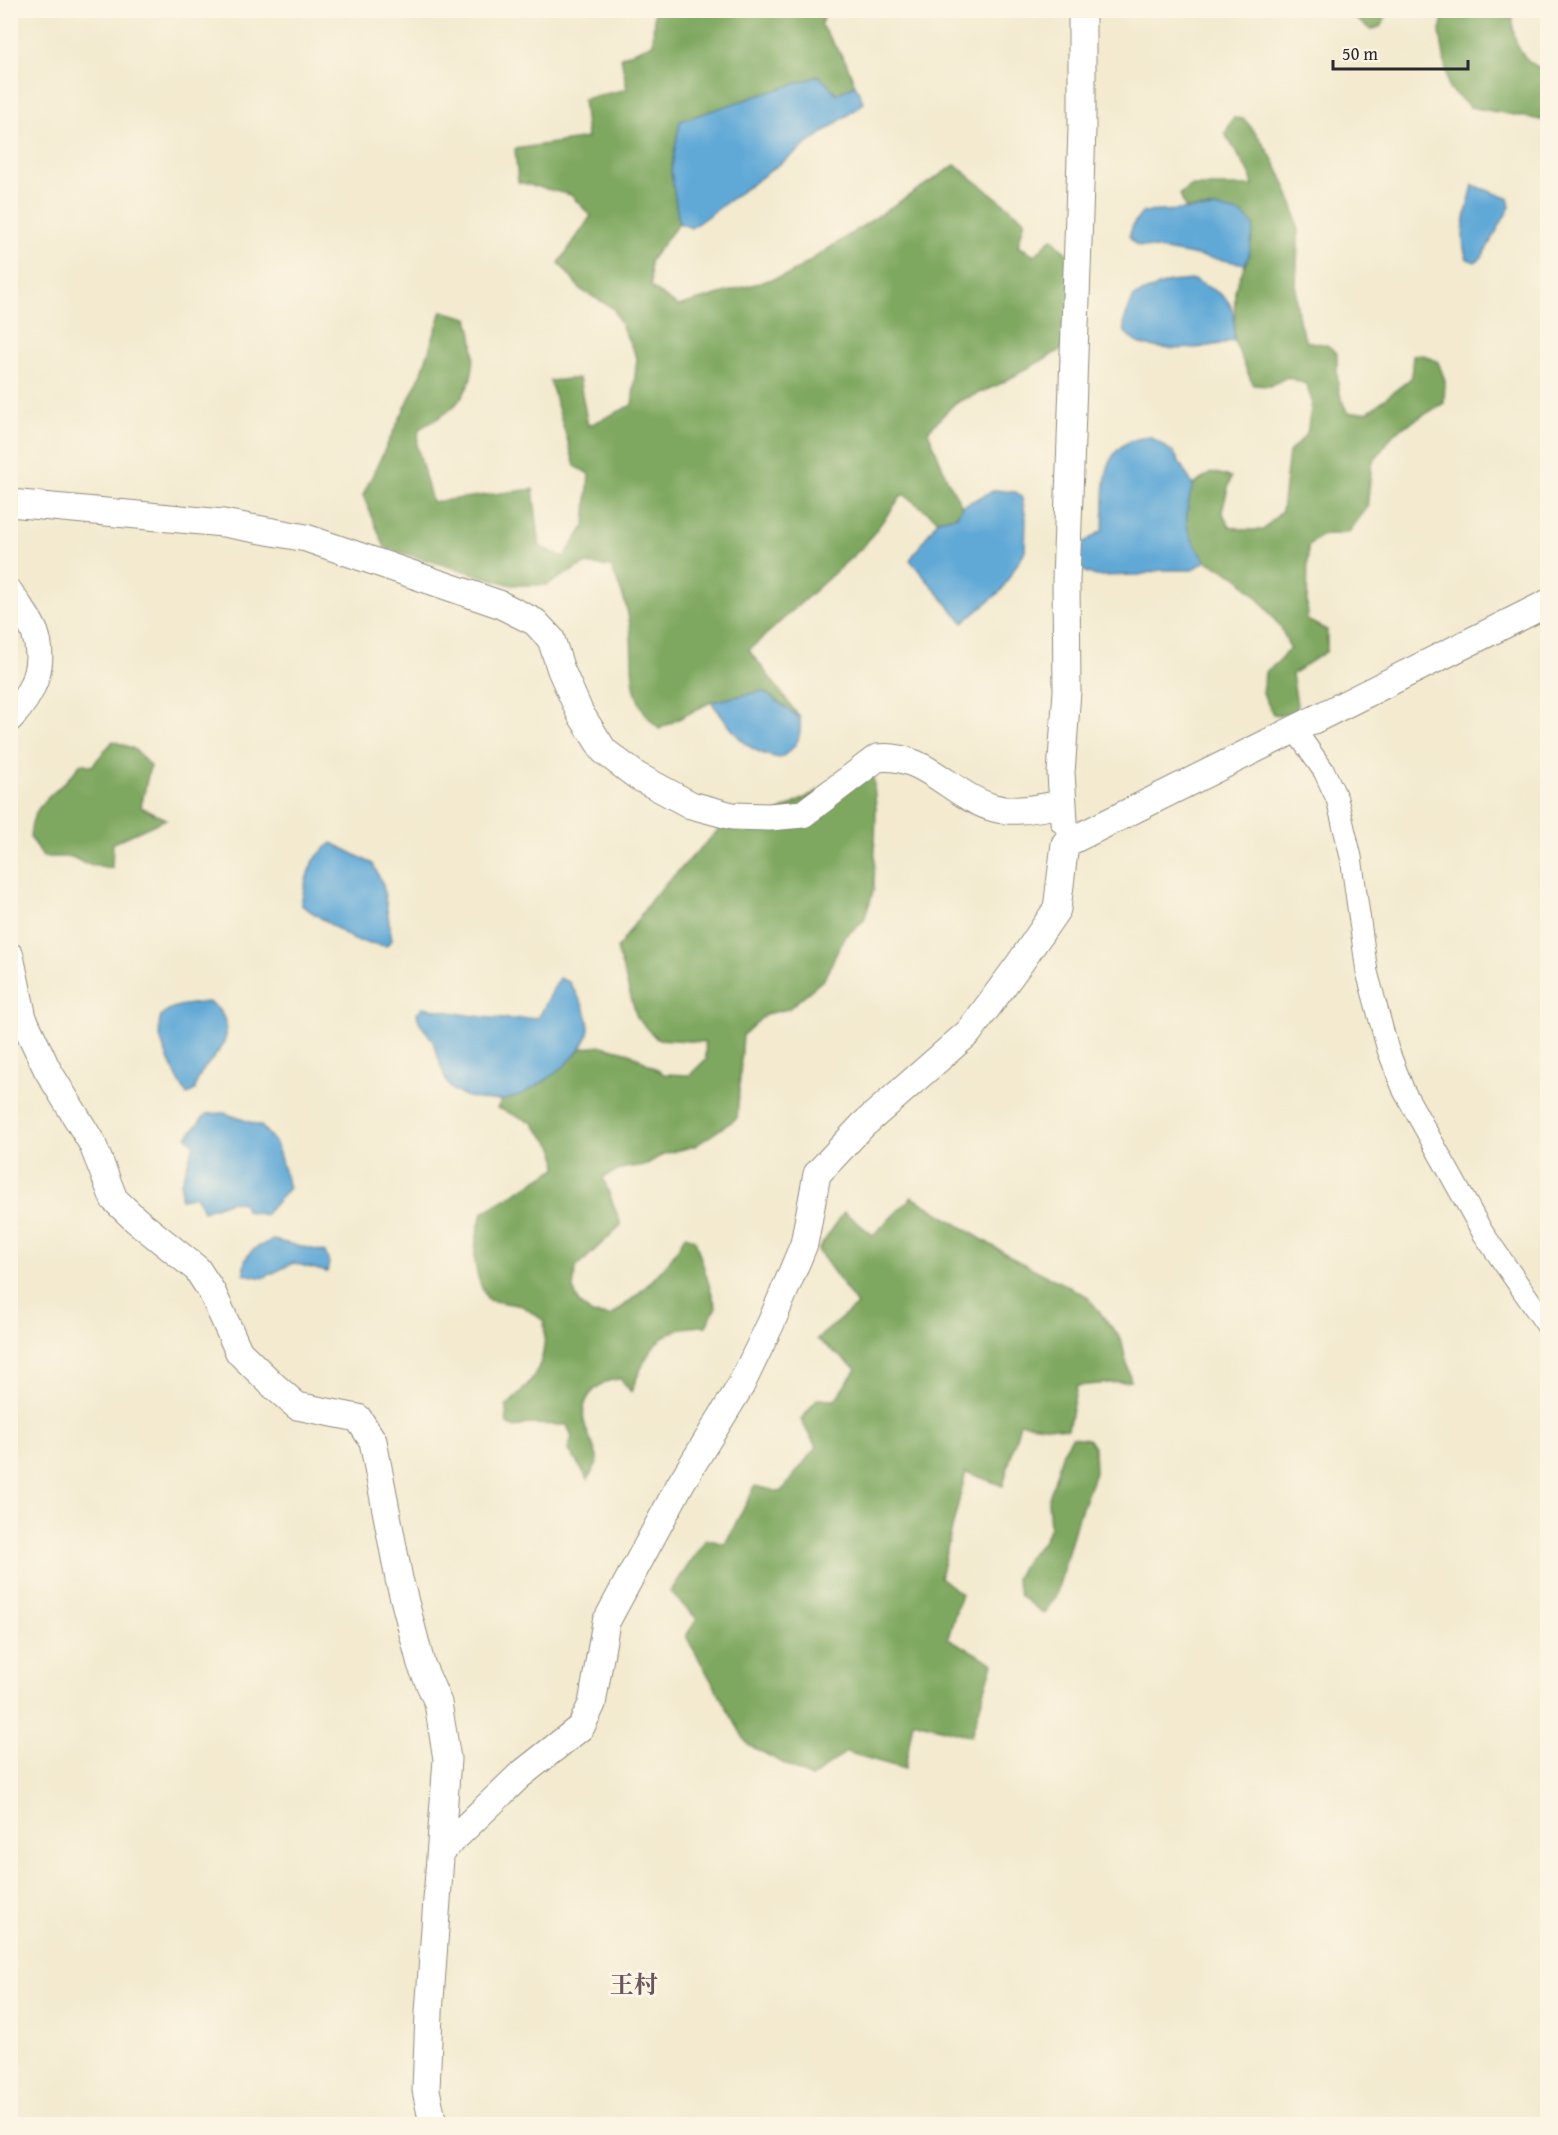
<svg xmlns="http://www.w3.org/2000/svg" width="1558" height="2135" viewBox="0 0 1558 2135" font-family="'Gentium Book Plus','Noto Serif SC',serif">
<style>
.forest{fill:#7ea75f;stroke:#546945;stroke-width:1.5}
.water{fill:#60a9d7;stroke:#466a81;stroke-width:1.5}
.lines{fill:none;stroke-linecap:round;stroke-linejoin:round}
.minor-casing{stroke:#8f8a7d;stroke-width:23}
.tertiary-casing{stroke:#8f8a7d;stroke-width:29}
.minor{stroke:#fff;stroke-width:21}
.tertiary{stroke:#fff;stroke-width:27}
.labels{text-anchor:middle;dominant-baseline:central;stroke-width:6;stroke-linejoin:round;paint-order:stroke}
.quarter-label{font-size:24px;font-weight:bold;fill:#6a555b;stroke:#fcf5e5}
</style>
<rect width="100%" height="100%" fill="#fcf5e5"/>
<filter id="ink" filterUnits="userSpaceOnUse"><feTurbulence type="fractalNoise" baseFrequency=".0167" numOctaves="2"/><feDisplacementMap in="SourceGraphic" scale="12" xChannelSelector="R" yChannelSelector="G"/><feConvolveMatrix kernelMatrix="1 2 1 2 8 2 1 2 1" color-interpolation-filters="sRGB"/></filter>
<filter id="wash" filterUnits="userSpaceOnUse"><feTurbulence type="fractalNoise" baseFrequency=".008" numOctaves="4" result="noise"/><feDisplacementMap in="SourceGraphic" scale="24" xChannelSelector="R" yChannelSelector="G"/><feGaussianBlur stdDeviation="1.35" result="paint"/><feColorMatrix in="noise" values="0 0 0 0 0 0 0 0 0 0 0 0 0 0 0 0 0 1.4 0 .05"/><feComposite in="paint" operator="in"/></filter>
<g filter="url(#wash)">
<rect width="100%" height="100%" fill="#f3eacf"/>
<path class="forest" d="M1444,10L1513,11C1511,40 1519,61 1547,71V121L1470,107L1449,89L1440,32Z
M654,11H826L821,25L846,62L855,85L837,94L819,76L680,121L671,171L679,223L650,261L651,287L678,306L790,274L955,165L1025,220L1018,246L1035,255L1052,238L1077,264L1073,343L998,385L955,403L928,431L947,479L962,506L957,516L938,520L903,494L864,546L749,650L800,718L763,691L711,702L659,729C624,697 635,667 630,625C627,604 620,586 611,567L584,564L547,585H512L385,548L363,495L422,372L442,311L468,318C477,350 478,385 451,409C442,417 429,423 419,429L417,446L432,502L533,489L540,547L564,557L585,526L589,474L575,466L550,381L579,378L588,426L632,405L637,358L613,308L581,290L559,263L591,216L571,195L518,182L515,149L587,138L583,99L627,89L621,57L653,44Z
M1352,11V10L1388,11L1382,26L1371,30L1352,16Z
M1233,118L1244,119C1269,146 1298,200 1298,237C1298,273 1290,307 1306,341L1327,345L1337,353C1337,375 1336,393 1348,413L1368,412L1411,378L1413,355H1424L1438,362L1445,380L1444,403L1395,432L1372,463L1367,508L1348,533L1322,535L1308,546L1307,620L1327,630V651L1292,674L1298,711L1281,715L1273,714L1263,694L1265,672L1277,663L1290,648L1281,628L1257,597L1236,576L1206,561L1189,539L1185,511L1193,485L1212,472L1231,477L1222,511L1229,526L1246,530H1263L1282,511L1289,452L1307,434L1312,401L1306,384L1287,377L1270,386L1253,385L1234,340L1235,289L1249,255L1219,208H1185L1180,194L1190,186H1253L1250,174L1225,134Z
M113,741L134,749L150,766L141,807L166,819L113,843L112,868L86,864L72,857H43L30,837C31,831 31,823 34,817C43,796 69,783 81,763L92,766Z
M872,762L876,808L874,889L864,920L844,938L824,979L788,1009L766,1014L743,1035L737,1118L695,1146L664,1154L645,1165L624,1168L603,1177L621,1225L576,1268L573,1288L579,1303L592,1314L611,1316C642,1292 666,1271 685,1236L695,1239L716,1307L706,1326C657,1326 648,1351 631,1392L621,1379C600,1379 580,1397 584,1420C586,1434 595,1446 598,1461L588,1479L568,1449L572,1437L567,1425L527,1424L515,1428L507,1424L506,1407C536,1377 548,1364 544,1321L522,1306L488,1300C470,1269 473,1248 482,1213L557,1168L555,1149L531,1122L497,1108L502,1100L543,1082L583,1048L602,1046L630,1053L664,1074L690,1075L706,1059L705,1042L657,1039L637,1018L617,949L654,896L732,816L769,817Z
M912,1197L1016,1260L1087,1296L1121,1339L1131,1381L1077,1386L1068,1429L1020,1423L1003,1486L966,1472L940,1577L961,1594L948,1638L993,1663L971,1736L913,1721L905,1769L846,1752L811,1778L747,1744L686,1636L697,1619L670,1592L706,1539L725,1544L755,1486L781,1492L816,1447L801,1420L817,1399L835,1400L856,1369L817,1339L857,1305L818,1250L844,1212L873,1235Z
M1072,1437L1088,1439L1094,1446L1095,1473L1076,1524L1056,1596L1044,1614L1020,1596L1016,1578L1027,1558L1043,1542L1050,1527L1048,1501L1063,1452Z"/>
<path class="water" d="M819,76L837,94L855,85L864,103L691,228L679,223L671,171L680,121Z
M1473,185L1508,198L1510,207L1482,257L1475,262L1467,259C1458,236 1467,209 1473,185Z
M1219,208L1242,214L1254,225L1249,255L1245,264L1136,245L1129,236L1134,223L1143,212Z
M1194,280C1230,298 1235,299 1234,340C1207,349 1168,352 1140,344C1134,342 1129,336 1125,332L1124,321L1134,296L1169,282Z
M1151,437L1174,453L1193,485C1182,519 1184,532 1206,561L1192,570H1160L1139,575L1096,576L1085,572L1073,554L1080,545L1103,530C1106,491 1096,439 1151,437Z
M995,490L1016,492L1022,498L1026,518L1025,551L1001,591L963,623L910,560L938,520L957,516L962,506Z
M763,691L800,718C802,738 797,747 780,758C742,752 733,729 711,702Z
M332,843L373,864L383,885L392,940L386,946L354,940L301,905C306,877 308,859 332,843Z
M559,978L569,982C578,996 588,1010 589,1028C589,1055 527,1098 502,1100C486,1101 461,1099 450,1087C444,1080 438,1054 434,1044C430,1032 418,1027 417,1013L423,1007C462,1014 500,1023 539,1017Z
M208,1002C224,1010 232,1028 222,1046C212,1063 198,1069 195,1090L187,1095C178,1078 144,1024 167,1011C178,1004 195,1004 208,1002Z
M224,1113L261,1126L276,1143L289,1188L265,1215L246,1211L243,1203L231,1201L203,1211L197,1196L181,1199V1183L194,1144L187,1137L206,1114Z
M273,1240L325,1252L329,1263L327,1272L293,1263L263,1278L244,1274C242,1252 256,1247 273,1240Z"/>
</g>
<g filter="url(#ink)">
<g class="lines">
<g class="minor-casing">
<path id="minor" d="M1295,730L1324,771L1337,799L1351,857L1367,972L1388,1050L1404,1091L1483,1233L1548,1327"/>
</g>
<g class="tertiary-casing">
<path id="tertiary" d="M10,503L223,523L306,538L499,604L535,622L551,639L561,670L580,713L604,751L637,776L691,805L732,816L769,817L803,814L877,758C925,752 951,796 994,808C1015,814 1041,807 1063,804
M10,593C18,606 30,619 35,633C46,665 32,695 10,718
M1064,821L1061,773L1067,691L1066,580L1082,129V10
M10,956L23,1018L47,1069L92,1143L114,1199L136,1220L197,1269L212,1292L239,1352L274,1386L297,1406L358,1418L373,1441L399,1579L421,1664L438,1703L447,1759L429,2013L426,2090L433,2124
M442,1850L519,1776L581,1727L592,1704L606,1622L681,1483L740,1387L771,1323L804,1244L817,1174L863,1125L969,1032L1020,963L1057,909L1065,844L1548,603"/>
</g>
<use href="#minor" class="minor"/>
<use href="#tertiary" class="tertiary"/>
</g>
</g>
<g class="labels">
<g class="quarter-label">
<text x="634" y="1984">王村</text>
</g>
</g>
<rect width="1558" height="2135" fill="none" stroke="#fcf5e5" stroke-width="36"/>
<path d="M1333 60v9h135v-9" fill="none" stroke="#2b2b2b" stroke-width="3"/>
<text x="1342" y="60" font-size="18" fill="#2b2b2b" stroke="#fcf5e5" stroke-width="4.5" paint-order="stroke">50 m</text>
</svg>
